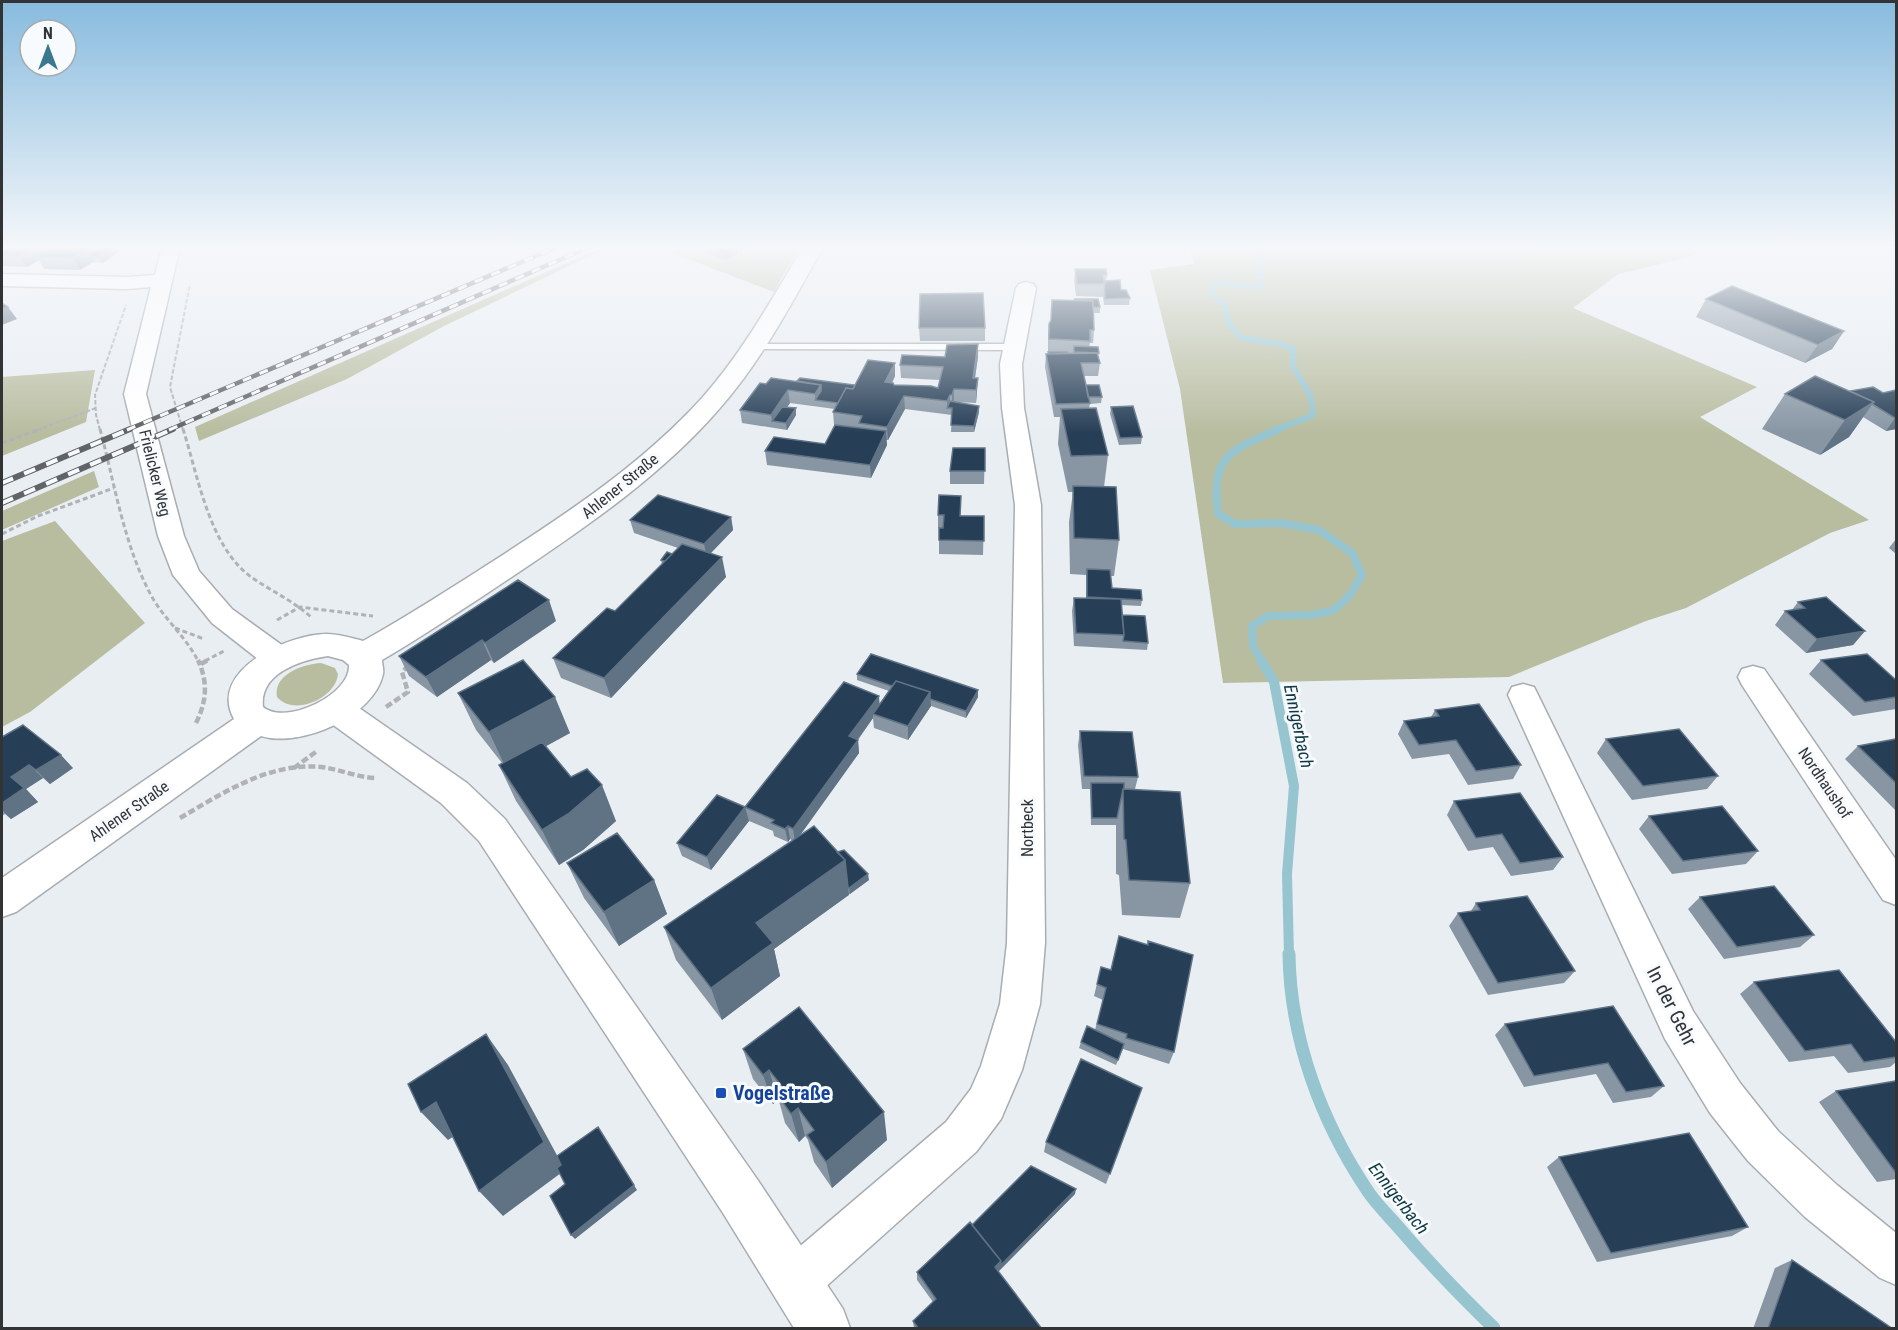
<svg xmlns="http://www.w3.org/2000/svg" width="1898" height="1330" viewBox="0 0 1898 1330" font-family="'Roboto Condensed',sans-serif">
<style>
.green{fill:#b8bda0}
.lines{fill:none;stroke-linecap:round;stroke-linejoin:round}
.stream-far3{stroke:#96c5d0;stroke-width:6}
.stream-far2{stroke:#96c5d0;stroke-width:8}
.stream-far1{stroke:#96c5d0;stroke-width:10}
.stream{stroke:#96c5d0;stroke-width:13}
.service-casing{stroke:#a8adb1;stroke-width:3}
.minor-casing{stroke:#a8adb1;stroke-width:3}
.tertiary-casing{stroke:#a8adb1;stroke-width:3}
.secondary-casing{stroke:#a8adb1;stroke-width:3}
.path-far2{stroke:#afb3b7;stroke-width:2;stroke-dasharray:4.5 2;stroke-linecap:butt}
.path-far1{stroke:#afb3b7;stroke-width:3;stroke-dasharray:5 3;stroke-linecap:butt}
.path{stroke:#afb3b7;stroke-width:4.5;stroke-dasharray:7 3;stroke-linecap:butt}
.service{fill:#fff;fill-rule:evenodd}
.minor{fill:#fff;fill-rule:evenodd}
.tertiary{fill:#fff;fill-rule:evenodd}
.secondary{fill:#fff;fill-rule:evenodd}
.rail-far1-casing{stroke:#616467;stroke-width:4.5}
.rail-casing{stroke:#616467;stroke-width:6}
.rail-far1{stroke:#f8fbfe;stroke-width:3;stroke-dasharray:9;stroke-linecap:butt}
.rail{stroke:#f8fbfe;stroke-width:4;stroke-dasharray:12;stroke-linecap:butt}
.wall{fill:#8896a4}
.shaded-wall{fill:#607385}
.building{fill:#263e56;stroke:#607385;stroke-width:1.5}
.transit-dot{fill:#1a4fb4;stroke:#f8fbfe;stroke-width:2}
.labels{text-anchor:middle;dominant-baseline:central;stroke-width:6;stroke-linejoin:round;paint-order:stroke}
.street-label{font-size:16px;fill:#313335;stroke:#f8fbfe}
.water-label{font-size:18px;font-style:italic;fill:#0d3942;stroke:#f8fbfe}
.near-street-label{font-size:20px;fill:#313335;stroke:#f8fbfe}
.near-transit-label{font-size:20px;font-weight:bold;fill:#164399;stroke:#f8fbfe;text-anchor:start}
</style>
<rect width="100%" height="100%" fill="#e9eef3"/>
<path class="green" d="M603,247H609L444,326L347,379L199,441L195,427Z
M657,247H799L774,292Z
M1190,247H1709L1686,258L1618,274L1573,308L1757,387L1700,417L1869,520L1830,533L1686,608L1646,621L1509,677L1223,683L1180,389L1150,270L1194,264Z
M95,370L86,422L2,456V377Z
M94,471L99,487L2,530V511Z
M55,521L145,623L30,712L2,727V541Z
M321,663L335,668L338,674C336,698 294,717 277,697C273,674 304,664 321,663Z"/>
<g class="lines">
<path class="stream-far3" d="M1253,247L1261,256V286L1249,287L1216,282L1211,294L1225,306L1229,325L1242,338L1281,344L1293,349V366L1311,397L1313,415L1275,430"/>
<path class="stream-far2" d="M1262,661L1253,646L1252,626L1268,616L1312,615L1334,610L1350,595L1362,575L1352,553L1319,530L1281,523L1235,524L1218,514C1211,455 1229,451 1279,429"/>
<path class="stream-far1" d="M1261,660L1274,682L1294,786L1287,874L1289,956"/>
<path class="stream" d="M1289,954C1290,1038 1321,1121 1367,1190C1376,1204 1389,1216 1400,1229C1430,1264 1461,1296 1494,1328"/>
<g class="service-casing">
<path id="service" d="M753,344H1014L1019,347L1014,350L749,349L748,347Z"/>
</g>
<g class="minor-casing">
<path id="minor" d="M162,247H180L146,394L184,536L199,571L232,609L290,651L294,659L290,667L279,670L268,667L212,623L173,575L158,536L124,394L151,287L127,289L2,286V274L127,277L155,275Z
M1026,282L1033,284L1036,288L1022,364L1024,408L1041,505L1045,943L1040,1004L1022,1070L1001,1119L976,1152L812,1299L795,1306L778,1299L771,1282L778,1265L946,1122L971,1089L981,1066L1000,1004L1007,943L1015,505L1002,408L1000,364L1016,288L1019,284Z
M1753,666L1764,669L1896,860V905L1883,900L1742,685L1738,677L1742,669Z
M1523,684L1534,687L1538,695L1693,1011L1740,1083L1778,1131L1837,1185L1896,1233V1285L1880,1278L1805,1217L1748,1161L1710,1113L1665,1039L1508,695L1512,687Z"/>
</g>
<g class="tertiary-casing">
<path id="tertiary" d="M337,697L349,701L467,783L505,819L757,1179L843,1309L850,1328H794L723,1213L479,841L441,803L325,719L320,710L325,701Z"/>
</g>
<g class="secondary-casing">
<path id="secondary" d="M803,247H823C792,303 762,360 720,408C662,475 589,525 516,574C472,603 428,633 382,660C382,664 384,670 383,674C374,717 300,748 261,736L16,912L2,917V878L234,719C207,670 289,634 327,634C339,634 352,638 363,641C408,616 451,588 495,560C569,512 642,464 702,398C742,353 772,299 803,247ZM328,656L343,660L349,665C351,695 285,726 263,707C259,673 301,660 328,656Z"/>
</g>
<path class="path-far2" d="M37,430L96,408
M100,430L96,415L95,395L126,305
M183,430L170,387L190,284"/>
<path class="path-far1" d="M100,429C115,485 124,546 152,597C165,620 187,638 198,661
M183,429C198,476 209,546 251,577C271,591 294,601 312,618
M2,443L41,429
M2,534L38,516L114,488
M277,620L300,607L373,616
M175,628L204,639
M205,661L224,651"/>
<path class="path" d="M201,664L208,660
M386,707L408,692L402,672L408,666
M196,723C207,701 208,682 198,660
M294,768L317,751
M180,818C223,793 269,762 321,767C339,769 356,777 375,778"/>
<use href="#service" class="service"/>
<use href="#minor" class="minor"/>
<use href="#tertiary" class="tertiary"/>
<use href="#secondary" class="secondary"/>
<g class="rail-far1-casing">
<path id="rail-far1" d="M127,430L557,247
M169,430L589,247"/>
</g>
<g class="rail-casing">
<path id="rail" d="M2,483L130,429
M2,503L173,429"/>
</g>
<use href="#rail-far1" class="rail-far1"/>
<use href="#rail" class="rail"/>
</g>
<path class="wall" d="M2,247L121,250L103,263L93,262L80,270L44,269L39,260L27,267L2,266Z
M701,247H736L738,254L725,260L701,251Z
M1075,269L1107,275L1106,281L1121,290L1130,298L1129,305H1104L1103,297L1076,296L1074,281Z
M1706,299L1844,331L1832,349L1805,363L1696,317Z
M1052,300L1100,307V313H1093L1094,330L1093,343H1090L1089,347L1099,353L1098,356L1100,363L1098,376H1083L1086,385L1102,397L1101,403L1090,404L1089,408L1108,455L1104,487L1119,540L1114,576H1111L1112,588L1142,600L1141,606L1121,605L1122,615L1148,643L1147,650L1074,646L1072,611L1074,598H1086V575L1070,574L1069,522L1073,492H1068L1058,444L1060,417H1054L1045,367L1046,354H1048V336L1049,324L1051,321Z
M919,328H985V341H920Z
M945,357H978L975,378H978L976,403L957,402L979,406V412L974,432H951L952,415L905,409L888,440H886L887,445L871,478L767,465L765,451L825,444L853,427L834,425L833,412L835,409L790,403L787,407L796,408V415L787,430L742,423L740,410L766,384L797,381L855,385L895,363V376L892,383L894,385L938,388L940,380L901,378L900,365Z
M1896,390V429L1886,431L1863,417L1849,437L1820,455L1762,429L1785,394L1850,391L1883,393Z
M1111,407L1142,437L1141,444L1119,445L1110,414Z
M985,448L984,484H950V471Z
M938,515L984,516L983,555L939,554V540L943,528H938Z
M731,517L733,530L711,553L726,577L611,698L561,678L553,658L615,611L662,564L661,560L672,554L678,548L634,533L630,520Z
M1896,539V554L1889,548Z
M1798,602L1865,631L1853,645L1806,653L1775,625L1785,611L1792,610Z
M556,621L494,663L491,660L437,697L409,676L399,656Z
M1821,660L1896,680V709L1853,716L1809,674Z
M857,674L978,690V697L966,718L931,706L908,740L874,728L873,718L858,740L859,753L799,837L837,852L869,880L774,949L780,976L722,1020L676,960L664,927L793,841L790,839L788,842L774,836L773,831L749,821L711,870L682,856L677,843L745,807L879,696V704L889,691L857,680Z
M458,693L570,733L546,746L571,777L616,821L583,850L559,865L516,801L499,765L502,763L476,730Z
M1435,710L1521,765L1513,779L1468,785L1449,754L1412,759L1398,734L1404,721L1431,717Z
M1080,731L1138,777L1135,789L1190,883L1180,918L1122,915L1119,875L1116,874V825H1091L1090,789H1082L1078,745Z
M2,737L73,768L50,784L43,778L26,789L38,802L11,819L5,814L2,816Z
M1606,739L1718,776L1707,789L1632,800L1597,753Z
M1896,739V811L1845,759L1858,746Z
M1454,801L1563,857L1553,870L1511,876L1493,847L1468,851L1447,815Z
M1649,816L1758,851L1746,864L1672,874L1639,829Z
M567,863L654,880L667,914L619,946L584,898Z
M1700,897L1814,935L1800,947L1724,959L1688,909Z
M1476,903L1575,971L1564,983L1488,995L1449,926L1458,913L1471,911Z
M1101,967L1174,1052L1169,1064L1123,1049L1116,1065L1079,1048L1081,1042L1095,1030L1103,1000L1094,996Z
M1754,982L1896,1042V1062L1890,1067L1848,1073L1834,1056L1789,1062L1740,994Z
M1613,1006L1664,1086L1651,1097L1613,1103L1596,1074L1524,1087L1495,1035L1505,1024Z
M743,1049L887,1140L832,1188L814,1162L808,1140L805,1136L799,1142L785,1123L779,1101L778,1100L773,1104L753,1079Z
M1896,1081V1179L1877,1182L1819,1102L1836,1091Z
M1142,1088L1106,1184L1044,1152L1046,1142Z
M1559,1157L1748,1227L1732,1236L1597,1262L1547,1167Z
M1075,1194L998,1272L1042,1329H914L913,1321L933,1302L917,1280V1272L972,1225Z
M1792,1260L1893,1329H1753L1775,1268Z"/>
<path class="shaded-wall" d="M32,247H49L35,254L39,260L27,267L19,256Z
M90,247H119L121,250L103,263L99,257L89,256L93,262L80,270L73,258Z
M737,248L738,254L725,260L724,254Z
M8,307L17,319L2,325V309Z
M1844,331L1832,349L1805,363L1818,345Z
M978,344V357L973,391V378Z
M895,363V376L886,395L885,382Z
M978,378L977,391L976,403V390Z
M821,385L822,397L815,400V394Z
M954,389V402L952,408V395Z
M788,390L790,403L777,422L772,421L771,415Z
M950,395V408H947V401Z
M904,396L905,409L888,440L887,427Z
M1874,402L1849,437L1820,455L1845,420Z
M979,406V412L974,432V426Z
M796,408V415L787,430L786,423Z
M1895,418H1896V429L1886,431Z
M886,431L887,445L871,478L870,465Z
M731,517L733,530L707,557L704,544Z
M722,557L726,577L611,698L604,678Z
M549,600L556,621L494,663L485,643Z
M1865,631L1853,645L1806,653L1817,639Z
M482,640L491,660L437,697L426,677Z
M978,690V697L966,718V711Z
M930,692L931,706L908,740V726Z
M879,696L880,709L873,714V718L850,750L849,736Z
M555,697L570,733L506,768L489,732Z
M858,740L859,753L795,842L793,829Z
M61,755L73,768L50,784L36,770Z
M29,765L43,778L26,789L38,802L11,819L2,810V803L11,777Z
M602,785L616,821L583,850L559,865L542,830Z
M745,807L749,821L711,870L707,857Z
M788,826L790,839L788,842L785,829Z
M845,860L849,895L774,949L780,976L722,1020L711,988L756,923Z
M868,874L869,880L850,894L849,888Z
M654,880L667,914L619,946L604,912Z
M486,1034L508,1065L565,1170L503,1216L479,1191Z
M769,1070L778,1100L773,1104L763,1075Z
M436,1102L462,1131L448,1140L421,1112Z
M798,1108L805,1136L799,1142L791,1114Z
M884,1112L887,1140L832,1188L826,1162Z
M598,1127L637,1190L575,1239L571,1235Z
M1076,1189L1075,1194L994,1276L995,1267Z"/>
<path class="building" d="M2,247H32L19,256L2,255Z
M46,247H51L41,254H35Z
M51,247H90L73,258L36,257Z
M101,247H113L99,257L89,256Z
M706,247H736L737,248L724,254Z
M1075,269H1106L1107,275H1103L1105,284H1077Z
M1120,280L1121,290H1126L1130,298L1105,299L1104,281Z
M1732,286L1844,331L1818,345L1706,299Z
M983,293L985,328H919L920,294Z
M1075,299H1098L1100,307H1093V301L1075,300Z
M1052,300L1093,301L1094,330H1090V341L1049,339V324L1051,320Z
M2,303L8,307L2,309Z
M978,344L973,378H978L976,390L954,389L952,395H950L947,401L904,396L887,427L859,423L862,416L833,412L846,388L853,389L868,360L895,363L885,382L893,383L894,385L931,386L938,388L943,367L900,365L902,355L945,357L947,345Z
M1074,346L1098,347L1099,353L1074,352Z
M1048,352H1067L1068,354H1049Z
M1097,353L1100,363H1081L1090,403L1056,404L1046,354Z
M1815,376L1874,402L1845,420L1785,394Z
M771,378L821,385L815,394L788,390L771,415L740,410L760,383L766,384Z
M800,378L855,385L853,389L846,388L838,403L815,400L821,391V385L797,381Z
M1086,385H1099L1102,397H1088Z
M1873,387L1883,393L1896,390V418H1895L1872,404L1874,402L1850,391Z
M950,401L979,406L974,426L951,425L952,408H947Z
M1133,406L1142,437L1120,438L1111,407Z
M782,407L796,408L786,423L772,421Z
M1096,408L1108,455L1071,456L1061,409Z
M835,425L886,431L870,465L765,451L774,437L825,444Z
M953,448H985V471H950Z
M1073,486L1116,487L1119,540L1074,538Z
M658,495L731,517L704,544L630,520Z
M939,495L961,496L960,516H984V541L939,540V528H943L944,515H938Z
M682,544L722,557L604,678L553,658L607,608L615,611Z
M667,552L672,554L665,561L661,560Z
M1087,569L1110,570L1112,588L1141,590L1142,600L1087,597Z
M518,580L549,600L485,643L482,640L426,677L399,656Z
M1826,597L1865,631L1817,639L1785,611L1805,608L1798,602Z
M1074,598L1121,599L1124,635L1076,633Z
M1122,615L1145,616L1148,643L1123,641L1124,635Z
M871,654L978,690L966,711L930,699V692L896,681L892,686L857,674Z
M1867,654L1896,680V697L1865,702L1821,660Z
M523,660L555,697L489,732L458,693Z
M896,681L930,692L908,726L873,714Z
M844,682L879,696L849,736L858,740L793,829L788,826L785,829L771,823L774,820L745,807L707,857L677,843L717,795L745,807Z
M1479,704L1521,765L1476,771L1456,740L1419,745L1404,721L1439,716L1435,710Z
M23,725L61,755L36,770L29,765L11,777L24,788L2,803V737Z
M1679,729L1718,776L1643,786L1606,739Z
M1080,731L1132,732L1138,777L1084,776Z
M1896,739V783L1858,746Z
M542,742L571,777L587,769L602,785L568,814L542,830L499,765Z
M1091,783H1124V789H1123L1117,818H1092Z
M1123,789L1180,792L1190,883L1129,880L1126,840L1124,839Z
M1520,793L1563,857L1520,863L1502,834L1476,838L1454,801Z
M1722,806L1758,851L1683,861L1649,816Z
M814,826L845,860L756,923L773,943L711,988L664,927Z
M617,833L654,880L604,912L567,863Z
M844,850L868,874L849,888L848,887L845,860L837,852Z
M1774,886L1814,935L1737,947L1700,897Z
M1527,896L1575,971L1498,983L1458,913L1480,910L1476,903Z
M1119,936L1148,945V941L1193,955L1174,1052L1126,1038L1127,1034L1097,1024L1106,988L1097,984L1101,967L1111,970Z
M1839,970L1896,1042V1057L1864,1062L1851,1044L1805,1051L1754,982Z
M1613,1006L1664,1086L1626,1092L1608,1063L1534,1076L1505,1024Z
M799,1007L884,1112L826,1162L807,1135L814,1130L798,1108L791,1114L777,1094L784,1089L769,1070L763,1075L743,1049Z
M1087,1026L1124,1044L1118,1060L1081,1042Z
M486,1034L544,1142L479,1191L436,1102L421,1112L408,1084Z
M1081,1059L1142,1088L1110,1174L1046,1142Z
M1896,1081V1173L1836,1091Z
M598,1127L634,1185L571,1235L550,1196L565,1184L557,1168L561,1165L557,1156Z
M1689,1133L1748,1227L1611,1253L1559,1157Z
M1031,1166L1076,1189L1000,1266L1001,1261L972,1225Z
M970,1222L1001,1261L995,1267L1042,1329H919L913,1321L936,1299L917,1272Z
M1792,1260L1893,1329H1768Z"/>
<linearGradient id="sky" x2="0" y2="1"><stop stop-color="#87bbde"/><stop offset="0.57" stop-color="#f5f7fa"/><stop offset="1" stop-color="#f5f7fa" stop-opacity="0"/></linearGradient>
<rect width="1898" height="434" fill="url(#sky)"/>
<rect class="transit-dot" x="715" y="1087" width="12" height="12" rx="3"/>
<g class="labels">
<g class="street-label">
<text transform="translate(155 473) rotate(76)">Frielicker Weg</text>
<text transform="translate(620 486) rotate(-39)">Ahlener Straße</text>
<text transform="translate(1825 783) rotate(56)">Nordhaushof</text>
<text transform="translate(129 811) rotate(-35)">Ahlener Straße</text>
<text transform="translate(1027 828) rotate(-90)">Nortbeck</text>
</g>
<g class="water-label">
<text transform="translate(1299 726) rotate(78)">Ennigerbach</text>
<text transform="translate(1399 1198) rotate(52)">Ennigerbach</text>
</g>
<g class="near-street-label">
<text transform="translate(1672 1006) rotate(63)">In der Gehr</text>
</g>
<g class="near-transit-label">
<text x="733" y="1093">Vogelstraße</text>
</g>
</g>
<rect width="1898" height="1330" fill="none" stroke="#313335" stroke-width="6"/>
<g transform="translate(48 48)"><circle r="28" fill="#f8fbfe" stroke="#a8abae" stroke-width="1.5"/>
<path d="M0-4.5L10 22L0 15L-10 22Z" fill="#3b788f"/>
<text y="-9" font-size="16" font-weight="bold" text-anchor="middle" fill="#313335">N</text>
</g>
</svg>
